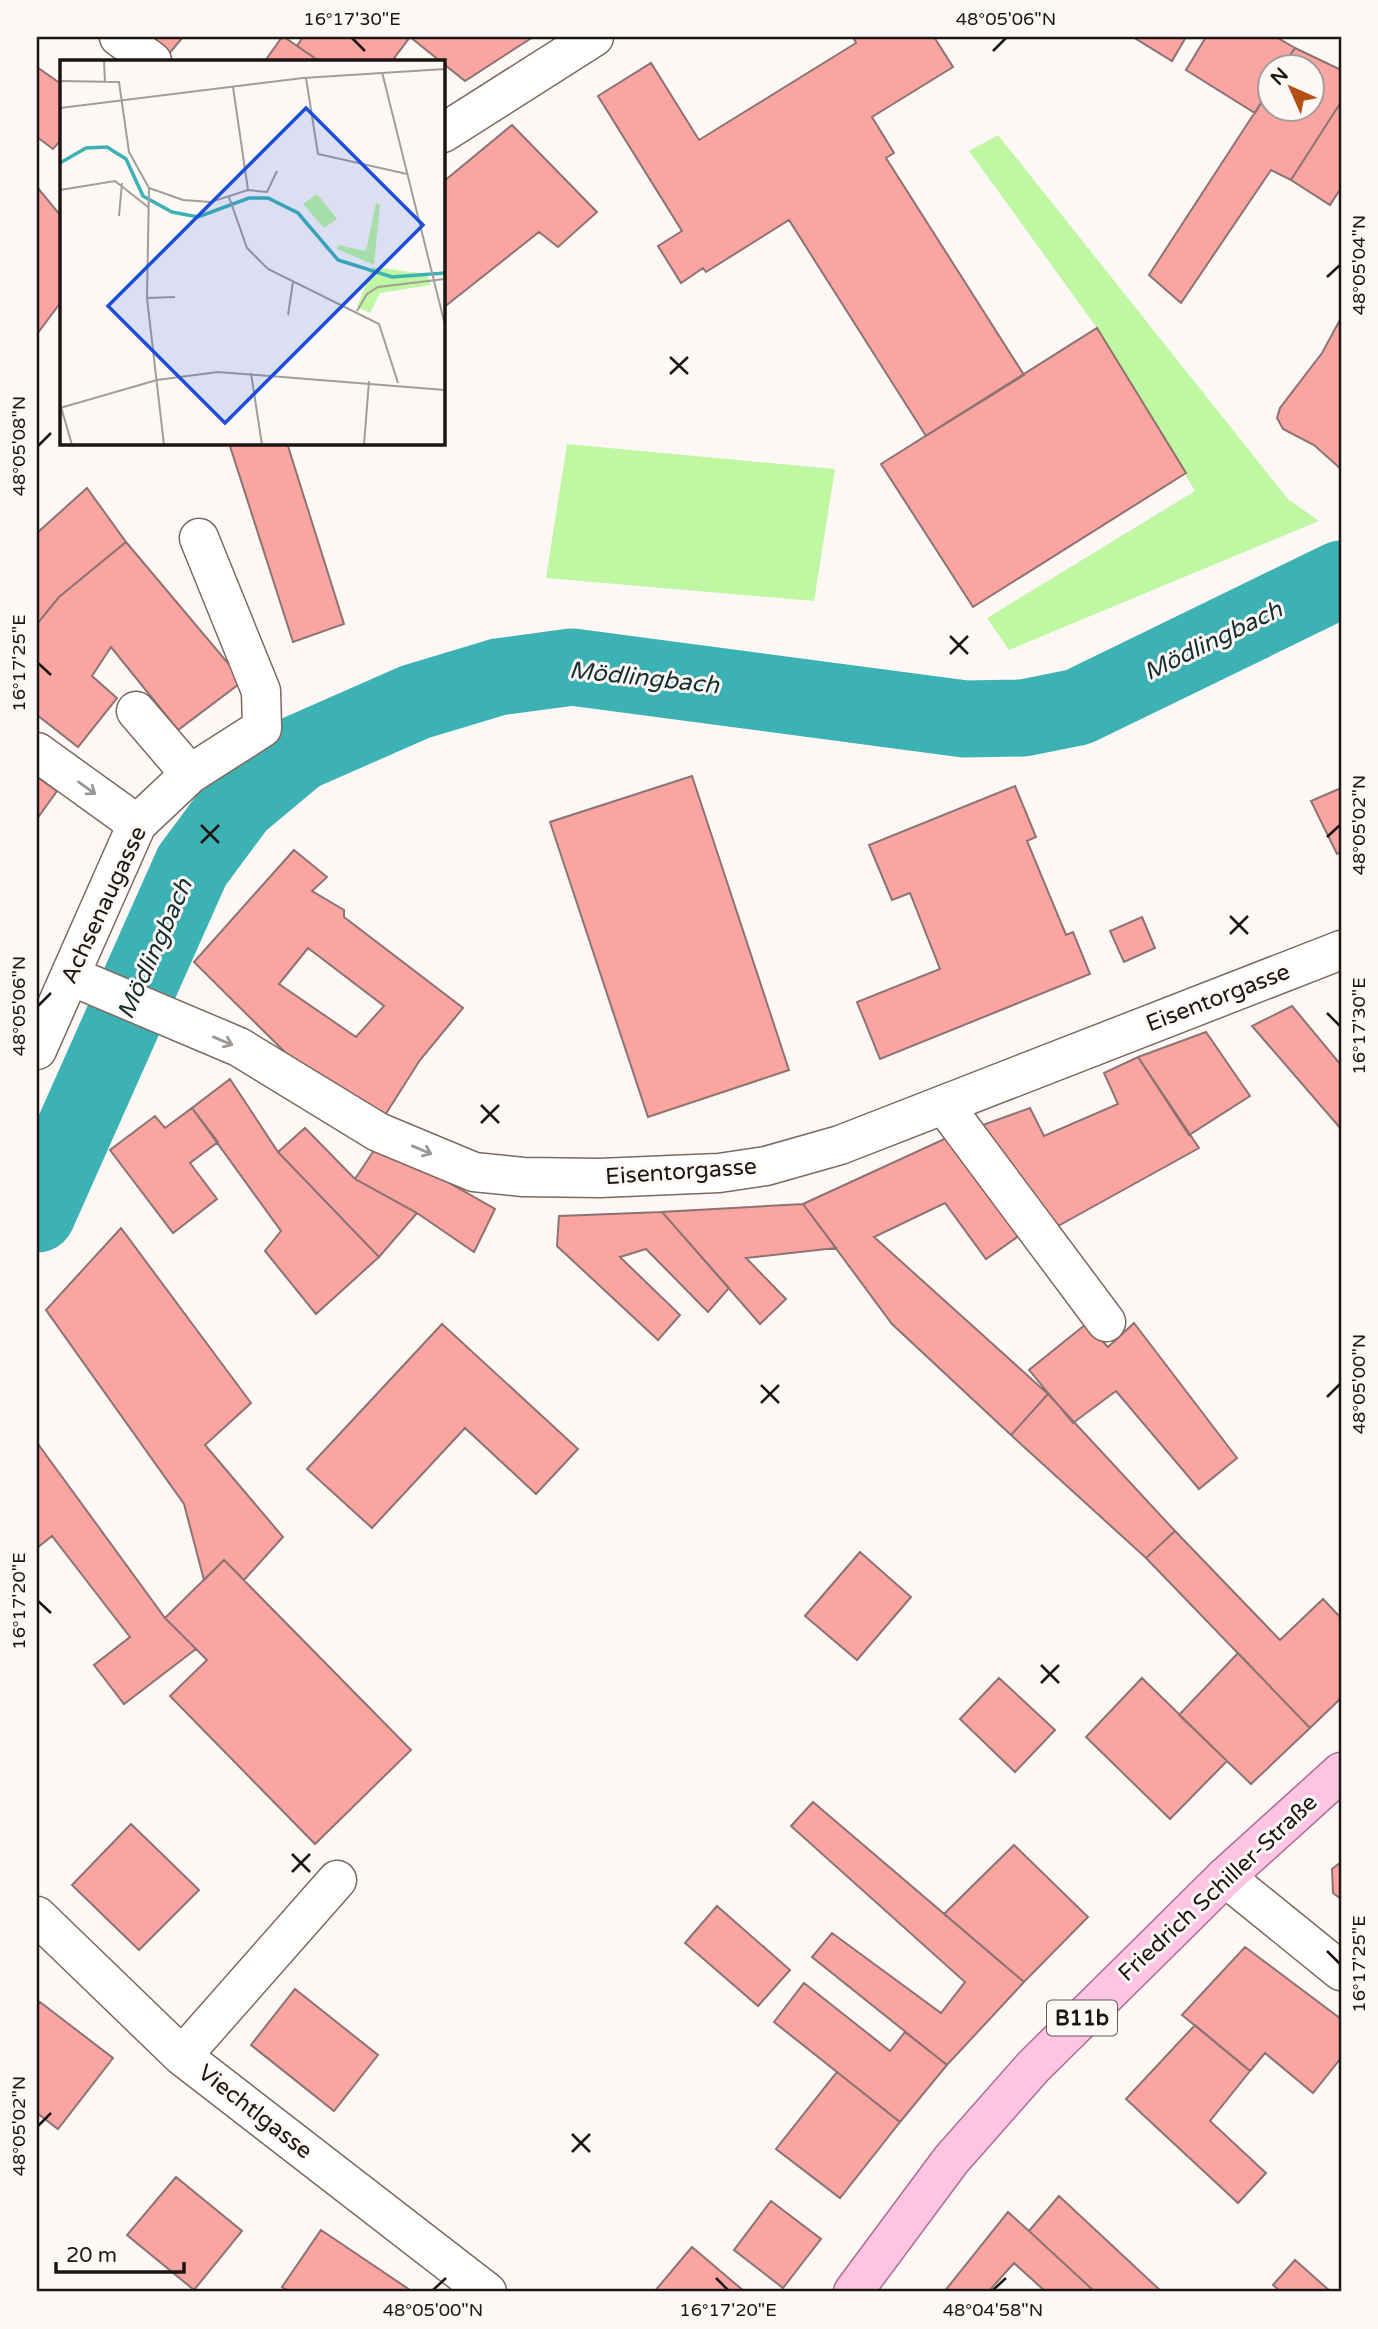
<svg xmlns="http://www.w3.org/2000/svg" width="1378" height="2329" viewBox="0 0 1378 2329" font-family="'Varela Round',sans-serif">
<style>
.green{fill:#bff7a3}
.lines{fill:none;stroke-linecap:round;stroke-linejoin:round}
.river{stroke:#3cb2b5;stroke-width:77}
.building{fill:#fba5a3;stroke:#8c7372;stroke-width:2;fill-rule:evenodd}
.minor-casing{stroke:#7e695e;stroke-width:41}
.major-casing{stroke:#ad6d8e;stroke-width:41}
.minor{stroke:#fff;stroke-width:38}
.major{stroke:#fdc4e4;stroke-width:38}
.oneway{stroke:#999694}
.ticks{fill:none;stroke:#1d1511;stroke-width:2.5}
.labels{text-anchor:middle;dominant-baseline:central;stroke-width:6;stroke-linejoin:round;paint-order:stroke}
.shield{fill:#fdf8f6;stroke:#605956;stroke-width:2}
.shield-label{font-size:21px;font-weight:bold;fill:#1d1511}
.street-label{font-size:23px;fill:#1d1511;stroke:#fdf8f6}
.water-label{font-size:24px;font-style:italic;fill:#142e2f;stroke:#fdf8f6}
.inset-river{fill:none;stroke:#3cb2b5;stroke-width:3.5}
.inset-road{fill:none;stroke:#a39d9a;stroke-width:2}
.view{fill:#1d4ed8;fill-opacity:0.15;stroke:#1d4ed8;stroke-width:3.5}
.inset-edge{fill:none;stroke:#1d1511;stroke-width:3.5}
.neatline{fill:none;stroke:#1d1511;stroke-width:2.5}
.ticks-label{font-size:18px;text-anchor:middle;fill:#1d1511}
</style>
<rect width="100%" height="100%" fill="#fdf8f6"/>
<path class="green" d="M998,135L1288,499L1319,521L1009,650L987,618L1195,491L1097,328L969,151Z
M567,444L835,469L814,601L546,578Z"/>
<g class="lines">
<path class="river" d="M37,1214L192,866L238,804L299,753L415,702L498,677L572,667L965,719L1023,718L1078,707L1341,579"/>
</g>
<path class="building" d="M144,37H183L168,55Z
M282,37H284L319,61H265Z
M303,37H410L392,61H319L297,46Z
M410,37H533L465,81Z
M853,37H934L953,67L872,117L894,153L886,158L1024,375L926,436L789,220L706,272L703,268L681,283L658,246L682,231L598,96L651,63L699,140L856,43Z
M1133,37H1186L1172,61Z
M1206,37H1276L1295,48L1283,66H1270V89L1255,113L1186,70Z
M1295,48L1341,70V102L1291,180L1271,170L1181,303L1149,275L1270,89V108H1312V66H1283Z
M37,67L61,84V140L53,149L37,137Z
M1341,102V188L1330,205L1291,180Z
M512,125L597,212L558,247L539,232L443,308V182Z
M37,187L61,216V302L37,334Z
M1341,318V469L1314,445L1283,429L1277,418L1280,408L1322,353Z
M1097,328L1186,473L973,607L881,464Z
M229,443H287L344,624L293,642Z
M87,488L126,542L59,597L37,624V533Z
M126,542L243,681L178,730L111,647L92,676L117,698L78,747L37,715V624L59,597Z
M692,776L789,1070L648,1117L550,822Z
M37,777L57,791L37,819Z
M1015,786L1036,837L1027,841L1066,935L1073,932L1090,974L880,1059L857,1002L940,969L910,893L892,900L869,845Z
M1341,788V852L1337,854L1311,801Z
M294,850L327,877L312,891L344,910V917L463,1008L420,1060L382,1120L308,1075L194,962ZM308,948L384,1006L356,1037L279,984Z
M1142,917L1155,948L1124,962L1110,931Z
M1292,1006L1341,1065V1129L1252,1026Z
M1206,1032L1250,1096L1189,1135L1138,1057Z
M1138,1057L1199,1148L1049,1231L980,1126L1030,1108L1044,1136L1118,1104L1104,1073Z
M230,1079L278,1152L379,1257L316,1314L265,1251L281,1231L192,1108Z
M192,1108L218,1142L190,1163L217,1199L173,1233L110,1150L155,1116L165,1128Z
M305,1128L355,1179L417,1213L379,1257L278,1152Z
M953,1135L1020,1235L986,1259L945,1203L874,1237L1048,1394L1011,1435L892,1324L803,1204Z
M379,1143L495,1209L474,1252L417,1213L355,1179Z
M803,1204L836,1248L746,1258L786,1299L760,1324L662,1212Z
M662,1212L729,1288L708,1312L646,1249L620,1257L680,1315L658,1340L557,1246L559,1216Z
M121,1228L251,1403L205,1445L283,1537L244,1580L224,1560L204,1580L184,1504L46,1310Z
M1134,1323L1237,1458L1199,1489L1116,1391L1073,1423L1029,1370L1086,1324L1108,1347Z
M442,1324L578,1449L536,1494L465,1428L372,1528L307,1469Z
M1048,1394L1175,1531L1146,1558L1011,1435Z
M38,1444L165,1618L196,1649L124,1704L94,1665L130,1637L52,1536L37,1548Z
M1175,1531L1280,1640L1323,1599L1341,1618V1698L1310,1728L1146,1558Z
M860,1552L911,1597L857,1660L805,1616Z
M224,1560L411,1750L315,1844L170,1696L207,1660L165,1618Z
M1238,1653L1310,1728L1251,1784L1179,1715Z
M999,1678L1055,1730L1015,1772L960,1719Z
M1142,1678L1227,1761L1170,1819L1086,1737Z
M813,1802L1024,1982L947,2065L812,1957L832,1933L941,2013L965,1982L791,1826Z
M131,1824L199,1890L139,1950L72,1885Z
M1014,1845L1088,1917L1024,1982L944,1914Z
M1341,1862V1899L1333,1893L1332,1869Z
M717,1906L790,1970L758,2006L685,1943Z
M1245,1947L1341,2019V2058L1313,2093L1265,2053L1250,2071L1182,2015Z
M804,1983L890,2051L905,2032L947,2065L900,2122L774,2022Z
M295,1989L378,2055L334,2111L251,2045Z
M40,2002L113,2058L58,2129L37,2113V2006Z
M1195,2025L1250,2071L1210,2121L1266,2173L1238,2203L1126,2099Z
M837,2072L900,2122L840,2198L776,2149Z
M176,2177L242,2231L194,2290L127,2235Z
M1059,2196L1162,2292H1095L1029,2231Z
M771,2201L821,2239L783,2288L734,2250Z
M1008,2212L1029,2231L1095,2292H1046L1014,2263L988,2292H944Z
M321,2230L413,2292H290L282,2287Z
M692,2247L745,2292H654Z
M1295,2260L1331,2292H1281L1273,2285Z"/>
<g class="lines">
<g class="minor-casing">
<path id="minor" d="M119,37L152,61
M443,133L594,37
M136,711L190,774
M37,752L137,824
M71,976L239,1047L378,1132L474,1172L523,1177L600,1178L719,1173L766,1166L840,1145L1341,950
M37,1050L137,824L190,774L262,728L261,691L199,538
M944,1105L1106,1322
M1225,1877L1341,1971
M37,1916L182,2056L487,2292
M182,2056L337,1880"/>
</g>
<g class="major-casing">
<path id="major" d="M853,2292L951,2160L1033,2067L1225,1877L1341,1772"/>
</g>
<use href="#minor" class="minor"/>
<use href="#major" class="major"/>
</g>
<defs><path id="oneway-shaft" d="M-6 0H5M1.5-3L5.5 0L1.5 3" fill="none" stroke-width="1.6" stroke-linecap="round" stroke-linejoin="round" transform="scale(1.75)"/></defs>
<g class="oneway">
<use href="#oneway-shaft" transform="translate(87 788) rotate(36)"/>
<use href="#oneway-shaft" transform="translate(223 1041) rotate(23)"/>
<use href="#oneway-shaft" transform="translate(422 1150) rotate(23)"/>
</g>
<path class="ticks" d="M352,38L365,51M993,51L1006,38M1327,277L1340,265M670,357L688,374M670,374L688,357M38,446L51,433M950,636L968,654M950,654L968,636M38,663L51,675M201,825L219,843M1327,837L1340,825M201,843L219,825M1230,916L1248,934M1230,934L1248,916M38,1006L51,993M1327,1013L1340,1026M481,1105L499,1123M481,1123L499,1105M761,1385L779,1403M1327,1397L1340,1384M761,1403L779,1385M38,1601L51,1613M1041,1665L1059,1683M1041,1683L1059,1665M292,1854L310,1872M292,1872L310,1854M1327,1951L1340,1964M38,2126L51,2113M572,2134L590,2152M572,2152L590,2134M716,2278L728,2290M433,2290L446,2278M993,2290L1006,2278"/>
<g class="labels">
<rect class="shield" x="1047" y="2000.5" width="70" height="35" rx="5"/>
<g class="shield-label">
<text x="1082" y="2018">B11b</text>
</g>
<g class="street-label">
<text transform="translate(104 905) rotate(-65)">Achsenaugasse</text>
<text transform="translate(1218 998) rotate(-21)">Eisentorgasse</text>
<text transform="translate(681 1172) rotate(-4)">Eisentorgasse</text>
<text transform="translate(1218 1888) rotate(-43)">Friedrich Schiller-Straße</text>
<text transform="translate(255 2112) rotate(38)">Viechtlgasse</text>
</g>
<g class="water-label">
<text transform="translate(1213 641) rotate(-26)">Mödlingbach</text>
<text transform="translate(644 678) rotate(6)">Mödlingbach</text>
<text transform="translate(155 949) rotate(-66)">Mödlingbach</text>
</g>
</g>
<g transform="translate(60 60)">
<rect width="385" height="385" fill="#fdf8f6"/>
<path d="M257,134L277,159L264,168L243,144ZM316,143L320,145L314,205L277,189L278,185L306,191ZM313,207L367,214L371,225L320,233L310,253L297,247Z" fill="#bff7a3"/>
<path class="inset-river" d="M0,103L26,88L47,87L66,99L83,136L112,152L138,157L189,138H208L238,153L278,200L332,217L385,213"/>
<path class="inset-road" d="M44,0L45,22M322,12L385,265M246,18L258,94L347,114M0,21L59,22L69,92L89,128M173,27L188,130M0,48L243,18L385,9M89,128L87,238L104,385M89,128L123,140L151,142L188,130L207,132L217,111M0,130L55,121L88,147M169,137L187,188L208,209L319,264L338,323M59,156L62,123M87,238L115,237M297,251L307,234L318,227L385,219M228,255L233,222M191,313L202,385M1,347L12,385M0,348L97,320L158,312L385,330M304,385L309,321"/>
<path class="view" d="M246,48L363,165L165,363L48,246Z"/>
<rect width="385" height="385" class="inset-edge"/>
</g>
<rect width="1378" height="2329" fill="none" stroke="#fdf8f6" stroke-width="77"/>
<g transform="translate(1291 88) rotate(315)"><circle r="33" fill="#fdf8f6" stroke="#a39d9a" stroke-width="2"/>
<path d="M0-5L12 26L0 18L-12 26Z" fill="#b24f17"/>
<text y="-10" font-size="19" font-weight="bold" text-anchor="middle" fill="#1d1511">N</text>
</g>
<path d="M56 2262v10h128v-10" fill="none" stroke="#1d1511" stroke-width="3.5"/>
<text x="66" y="2262" font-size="21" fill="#1d1511" stroke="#fdf8f6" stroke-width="5" paint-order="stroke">20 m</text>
<rect x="38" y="38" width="1302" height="2252" class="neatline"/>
<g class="ticks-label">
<text x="352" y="25">16°17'30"E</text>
<text x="1006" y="25">48°05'06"N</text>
<text transform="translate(1359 265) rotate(-90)" y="6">48°05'04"N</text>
<text transform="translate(19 446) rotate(-90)" y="6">48°05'08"N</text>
<text transform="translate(19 663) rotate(-90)" y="6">16°17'25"E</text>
<text transform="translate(1359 825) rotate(-90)" y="6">48°05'02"N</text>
<text transform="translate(19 1006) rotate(-90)" y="6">48°05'06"N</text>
<text transform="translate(1359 1026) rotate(-90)" y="6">16°17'30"E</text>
<text transform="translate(1359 1384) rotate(-90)" y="6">48°05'00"N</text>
<text transform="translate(19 1601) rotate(-90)" y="6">16°17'20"E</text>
<text transform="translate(1359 1964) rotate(-90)" y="6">16°17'25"E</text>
<text transform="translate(19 2126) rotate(-90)" y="6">48°05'02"N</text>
<text x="433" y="2316">48°05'00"N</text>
<text x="728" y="2316">16°17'20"E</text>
<text x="993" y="2316">48°04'58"N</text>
</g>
</svg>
